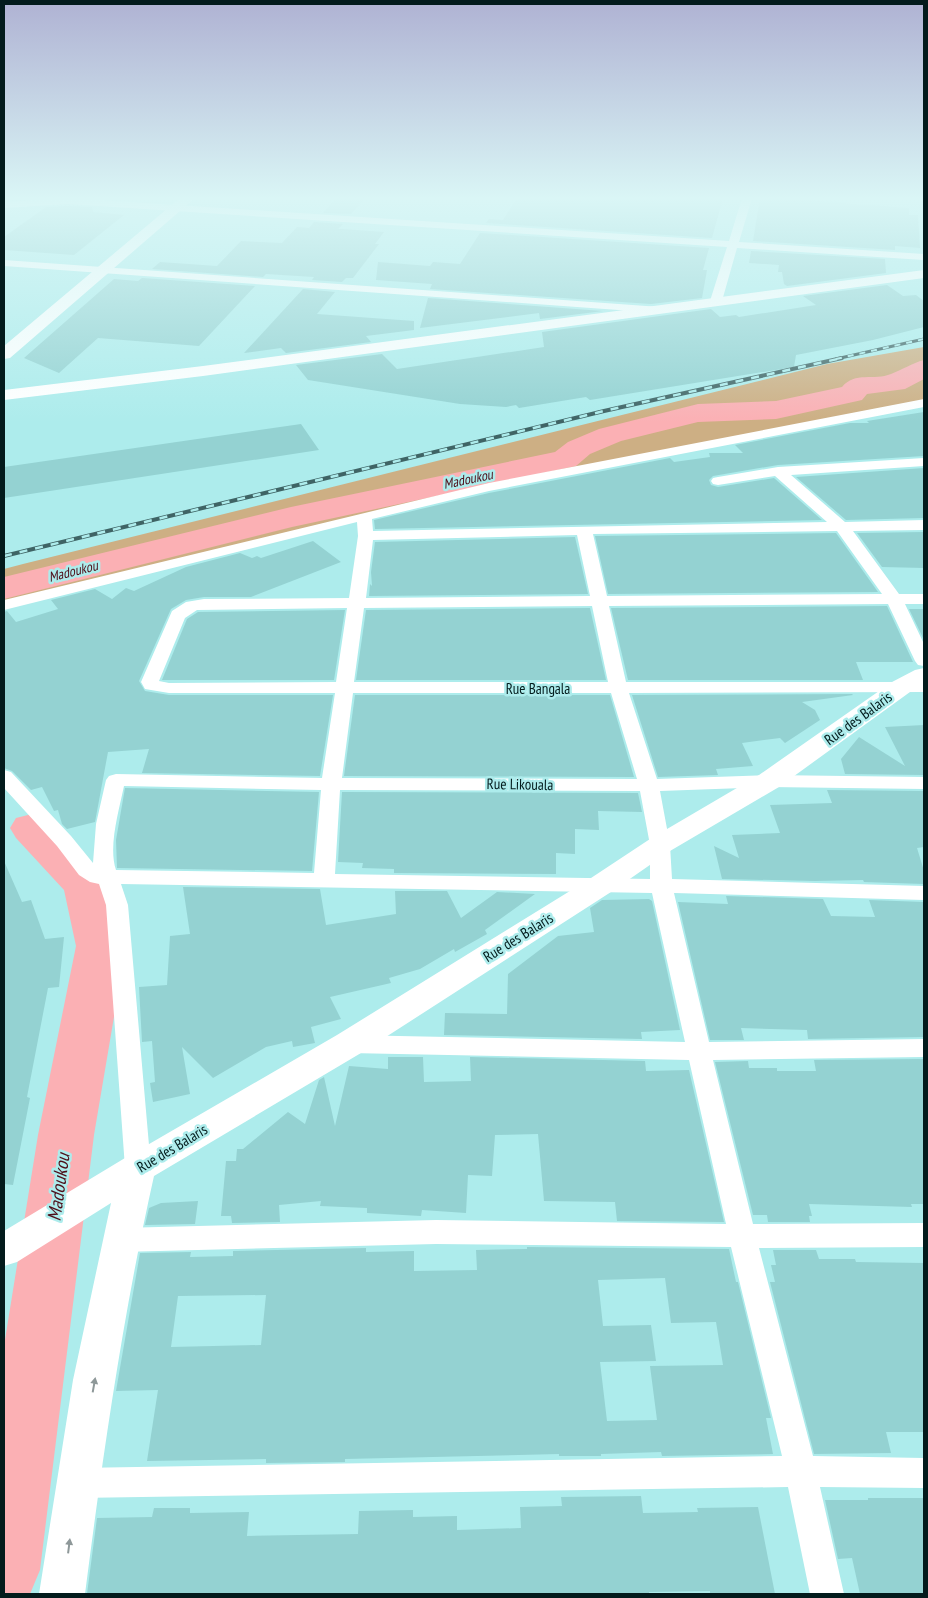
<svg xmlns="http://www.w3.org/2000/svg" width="928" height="1598" viewBox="0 0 928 1598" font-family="'PT Sans Narrow',sans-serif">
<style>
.green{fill:#cdaf84}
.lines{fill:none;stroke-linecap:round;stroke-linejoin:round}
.river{fill:#fbb0b4;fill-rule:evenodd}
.building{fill:#94d2d2;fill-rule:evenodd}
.minor{fill:#fff;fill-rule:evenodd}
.tertiary{fill:#fff;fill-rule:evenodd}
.secondary{fill:#fff;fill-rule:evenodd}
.rail-far1-casing{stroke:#3f6465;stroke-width:3}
.rail-casing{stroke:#3f6465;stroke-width:4}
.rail-far1{stroke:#adecec;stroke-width:2;stroke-dasharray:6;stroke-linecap:butt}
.rail{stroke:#adecec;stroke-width:2.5;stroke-dasharray:8;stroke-linecap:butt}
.oneway{fill:#8e9899}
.labels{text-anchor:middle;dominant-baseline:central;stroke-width:5;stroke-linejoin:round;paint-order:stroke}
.far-water-label{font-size:14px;font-style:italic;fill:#4e0e19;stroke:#adecec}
.street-label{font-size:15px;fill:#031b1c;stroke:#adecec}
.near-water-label{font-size:19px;font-style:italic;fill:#4e0e19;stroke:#adecec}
</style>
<rect width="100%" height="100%" fill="#adecec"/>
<path class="green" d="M924,347V403L489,487L4,603V569L23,564L827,364Z"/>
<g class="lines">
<path class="river" d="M924,360V379L905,389L867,394L862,400L776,419L698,422L621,441L590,454L576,466L292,527L4,599V577L291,507L555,452L568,442L599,429L698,404L776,401L842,387C855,371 874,381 891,374C902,370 912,363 924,360Z
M32,814L48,818L103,874L109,885L126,946L94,1135L40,1570L30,1594H4V1346L38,1135L76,946L64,890L16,838L10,828L16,818Z"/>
</g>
<path class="building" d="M336,198H365L351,214L323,213Z
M517,198H723L712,238L486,223L489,219L503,220Z
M760,198L844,202L841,203L909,208V215H918L920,248L895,246V250L753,241Z
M68,206L92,207L93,212L124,215L74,255L4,250V237L46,207Z
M314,222L343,224L338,229H342L384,232L375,244H379L353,278H346L342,282L312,280L314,277L266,274L263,277L152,269L160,262L217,266L241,241L282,243L297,227L309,228Z
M480,233L709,248L703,270H707L702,298L651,304L430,289L432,284L376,280L378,262L430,266L433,262L460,264Z
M751,251L885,259L886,273L787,286L784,284L782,272H778L779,265L749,263Z
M142,278L255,286L199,346L98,338L59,373L24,358L114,279L138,281Z
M887,285L903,296L916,295L924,301V327L873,340L796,355L794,367L590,400L586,397L519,408L516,405L506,407L460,404L308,380L296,365L382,354L397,369L544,347L542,332L711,309L720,317L736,315L739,317L816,305L803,296Z
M303,289L335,292L317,314L414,321V330L366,336L371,342L286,353L281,348L244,353Z
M428,298L603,311L540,319L539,313L420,328Z
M924,412V456L778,465L713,476L709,480L711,485L718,487L774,478L822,520L375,529L374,520L489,493L670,458L674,462L710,457L709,453H743L735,445L850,423H869L867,421Z
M301,424L319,450L4,498V467Z
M924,468V518L846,520L796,477Z
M924,532V568L882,567L857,533Z
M836,533L878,592L608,594L595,536Z
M575,537L588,594L369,596L370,584L372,586L371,572L375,542Z
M313,541L341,562L251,597H204L186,600L171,609L139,681L145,691L169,695H333L320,776L142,773L149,749L108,752L95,822L67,829L62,824L58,810L54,811L42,787L31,790L12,771L4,768V612L7,611L16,622L58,609L51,600L95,589L112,599L126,588L134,591L186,567L240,553L252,558L257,556L261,558Z
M887,606L913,662H856L863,680H628L611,608Z
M590,608L606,680H356L366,610Z
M909,609H924V640Z
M345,610L334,680H162L187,619L198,612Z
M852,694L853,695L802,702L815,710L820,720L785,743L780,738L742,743L753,766L716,769L718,775L658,777L632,695Z
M355,695H610L634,777L344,776Z
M924,725V775L845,774L841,759L859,737L905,766L885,727Z
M125,788L319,792L312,871L117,868L116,840Z
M827,790L924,791V847L917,848L924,871V884L864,882L863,880L815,881L722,879L714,846L739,858L732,835L780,833L770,805L832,803Z
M342,792L638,793L642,812L598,811L599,830L575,829V854L556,853V874L394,873V869L362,868L363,863L338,862Z
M4,861L22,902L31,900L45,939L64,937L59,987L48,988L27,1097L30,1098L13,1185L4,1184Z
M183,887L320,889L326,925L396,914L395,891H447L461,918L497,892L535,894L485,930L487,934L455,952L454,949L420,969L389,978L391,983L330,997L341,1019L311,1027L315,1043L293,1047L292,1041L266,1047L213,1078L182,1047L190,1094L153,1102L150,1083L155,1082L152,1041L142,1042L139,987L167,985L170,936L190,934Z
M726,896L823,899L831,916L875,917L869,900L924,902V1037L808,1039L807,1030L741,1028L744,1040H710L678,902L728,904Z
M649,899L652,901L680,1030L641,1032L642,1039L444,1035L445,1013L507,1014L508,974L558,936L594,932L590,908L602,900Z
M388,1057H423L424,1082L471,1081L470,1057L645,1061L646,1071L689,1070L724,1222L617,1221L615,1202L544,1201L538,1134L495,1135L492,1176L468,1175L466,1213L422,1210L421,1216L367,1213V1208L320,1206L321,1201L279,1205L280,1222L232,1223L231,1216H221L226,1161H236L237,1149H243L288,1112L305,1124L319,1080L324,1077L335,1126L349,1066L388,1069Z
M924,1059V1204H911L912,1207L809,1204L812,1216H809L810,1222H768L767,1215H753L715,1062L748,1061L749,1068H777V1071H816L814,1060Z
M198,1201L195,1224L145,1225L149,1208L161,1203Z
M527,1247L729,1249L736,1282H738L771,1418H766L773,1454L662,1456L661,1452L601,1454V1456H559V1454L345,1459V1462L266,1463V1459L147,1461L158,1390L116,1391L140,1253L191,1252L190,1257L233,1256V1251L366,1248V1252L414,1251V1271L477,1270L476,1250L527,1249ZM665,1278L671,1323L716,1322L723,1365L650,1366L657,1420L607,1421L600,1362L656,1361L651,1325L603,1326L598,1280ZM266,1295L261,1345L171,1347L178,1296Z
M773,1250H816L819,1259H855L856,1262L924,1263V1432H886L891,1453L814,1454L770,1282H775L771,1265H776Z
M641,1496L643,1513L698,1512L697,1508L758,1507L775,1594H710V1591L649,1592V1594H87L97,1518L152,1517L154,1508H190V1513L249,1512L247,1536L358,1534L359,1511L413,1510V1517L457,1516V1530L521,1528L520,1507L562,1506L561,1497Z
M868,1498H924V1594H860L852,1558L838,1559L825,1500H868Z"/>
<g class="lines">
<path class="minor" d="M69,198L729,241L742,198H752L739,242L924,254V260L737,248L722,301L716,304L710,301L727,247L68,204L4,208V202Z
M915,198H924V201L917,200Z
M4,260L660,307L666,310L660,313L4,266Z
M924,399V407L489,491L372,519L373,531L827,522L775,476L718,485L713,484L711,481L713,478L718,477L778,467L924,458V466L791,475L845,522L924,520V530L853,531L899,594H924V604H905L924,644V666L918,665L915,661L888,604L609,606L626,682H924V692L629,693L657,779L769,775L924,777V789L769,787L660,791L670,845L672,879L924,886V900L674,893L709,1042L924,1039V1057L713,1060L753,1224L924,1223V1247L759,1248L813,1456L924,1458V1488L820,1487L844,1594H810L788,1487L77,1498L66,1494L61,1483L66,1472L77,1468L782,1456L731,1247L436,1244L120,1252L110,1248L106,1240L110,1232L120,1228L436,1220L726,1224L689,1060L349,1053L340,1050L337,1044L340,1038L349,1035L685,1042L652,893L121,884L128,905L151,1168L147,1176L138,1179L129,1176L125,1168L106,905L99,884L90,882L79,875L57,846L4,788V770L11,772L71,836L93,863L96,824L106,780L109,776L116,774L322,778L335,693H169L145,689L141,682L172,611L186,602L204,599L349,598L358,536L357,522L4,610V600L489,483ZM837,531L882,594L607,596L593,534ZM577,535L590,596L366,598L373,540ZM592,606L608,682H354L364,608ZM347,608L336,682L169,683L159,681L185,618L197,610ZM353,693H611L637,779L342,778ZM124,786L321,790L314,873L116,870C108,847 119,810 124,786ZM340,790L640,791L650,845V879L335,874Z"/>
<path class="tertiary" d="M924,270V278L203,376L4,400V390L203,366Z"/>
<path class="secondary" d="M180,198H195L10,358L4,359V346Z
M924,668V685L910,692L779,787L670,851L611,892L361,1053L154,1176C123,1314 103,1454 85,1594H39L73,1380L111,1203L17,1262L4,1266V1231L125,1158L337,1035L591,878L650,839L759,775L892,682L915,670Z"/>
<g class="rail-far1-casing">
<path id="rail-far1" d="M836,359L924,339"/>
</g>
<g class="rail-casing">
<path id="rail" d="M4,556L604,411L842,358"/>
</g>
<use href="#rail-far1" class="rail-far1"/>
<use href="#rail" class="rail"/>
</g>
<defs><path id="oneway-solid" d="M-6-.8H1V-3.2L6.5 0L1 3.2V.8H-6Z" transform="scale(1.25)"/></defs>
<g class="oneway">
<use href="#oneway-solid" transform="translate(94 1385) rotate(-80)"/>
<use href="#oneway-solid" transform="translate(69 1546) rotate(-83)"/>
</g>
<linearGradient id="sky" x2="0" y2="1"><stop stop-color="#afb2d3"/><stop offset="0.47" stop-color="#daf6f6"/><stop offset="1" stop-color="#daf6f6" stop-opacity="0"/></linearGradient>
<rect width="928" height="422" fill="url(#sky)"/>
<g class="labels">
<g class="far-water-label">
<text transform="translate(468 479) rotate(-12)">Madoukou</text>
<text transform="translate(73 571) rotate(-14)">Madoukou</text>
</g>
<g class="street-label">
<text x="538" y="688">Rue Bangala</text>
<text transform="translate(858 718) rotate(-36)">Rue des Balaris</text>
<text transform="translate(520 784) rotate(1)">Rue Likouala</text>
<text transform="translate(518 937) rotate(-32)">Rue des Balaris</text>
<text transform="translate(172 1148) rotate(-31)">Rue des Balaris</text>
</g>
<g class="near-water-label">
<text transform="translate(58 1187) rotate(-82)">Madoukou</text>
</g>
</g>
<rect width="928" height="1598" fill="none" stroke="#031b1c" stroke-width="10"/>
</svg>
